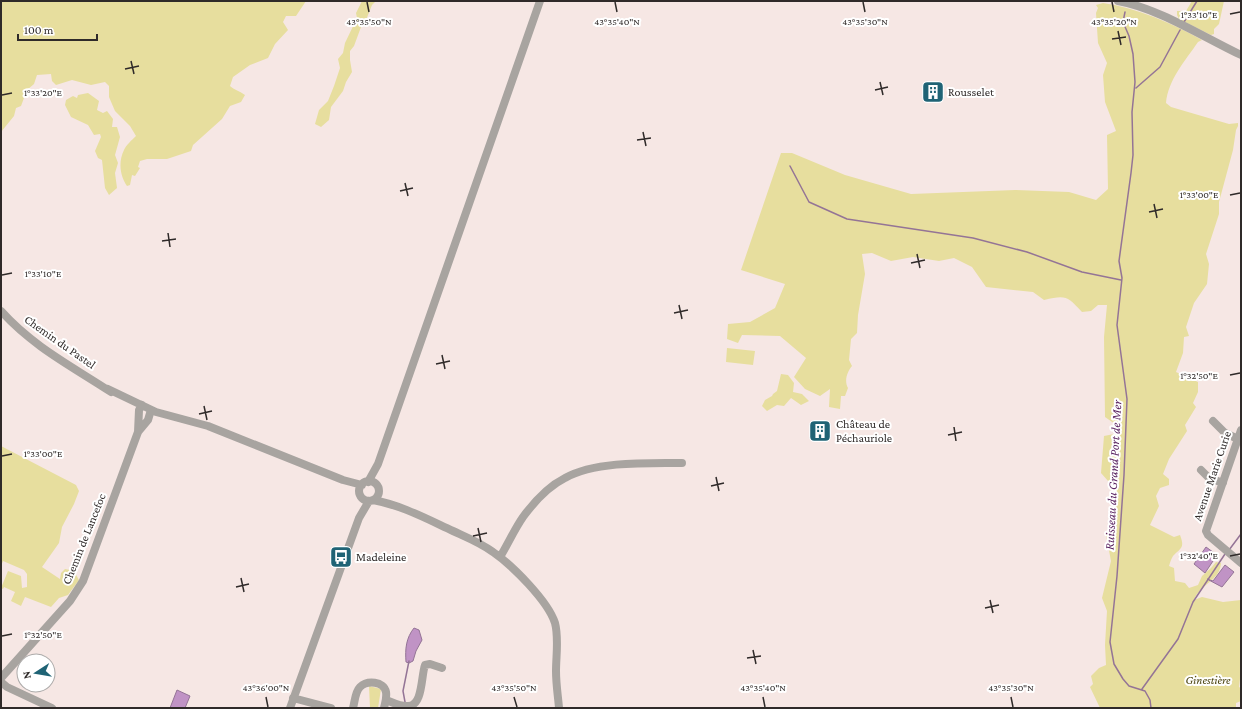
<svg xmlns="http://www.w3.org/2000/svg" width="1242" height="709" viewBox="0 0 1242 709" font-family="'Crimson Pro',serif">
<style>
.green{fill:#e7de9e}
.water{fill:#c093c5;stroke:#947496}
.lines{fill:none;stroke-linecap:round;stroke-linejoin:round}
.stream{stroke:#947496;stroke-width:1.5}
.minor{stroke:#a8a4a0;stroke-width:8}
.ticks{fill:none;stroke:#2f2a29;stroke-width:1.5}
.labels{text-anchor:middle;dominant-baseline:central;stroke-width:4;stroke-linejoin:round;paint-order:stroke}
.poi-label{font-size:12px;fill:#2f2a29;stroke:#fff;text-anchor:start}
.street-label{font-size:12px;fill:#2f2a29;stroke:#fff}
.park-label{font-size:12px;font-style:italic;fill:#4b430f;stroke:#fff}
.water-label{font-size:13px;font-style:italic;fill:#5b2562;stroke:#fff}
.ticks-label{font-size:10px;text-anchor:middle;fill:#2f2a29;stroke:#fff;stroke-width:4;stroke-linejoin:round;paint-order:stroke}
</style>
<rect width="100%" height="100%" fill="#f6e7e4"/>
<path class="green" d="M1,1H306L296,16H286L283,22L288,30L275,44L268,58L250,65L233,77L230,86C234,90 240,91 245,95L241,102L230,106L222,119L193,145L191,151L167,159H147L140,161L138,167L140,168L135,176L132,175L130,185L127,186C120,176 118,162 124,150C126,145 132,140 136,136L130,126L115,111L109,97V86L105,82L91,85L72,80L56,85L52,81L51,74L37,75L34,84L27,90L21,106L16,108L14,116L1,132Z
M362,1H376L372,5L364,25L361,27L354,46L350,51V60L352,72L346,82L343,91L331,107L329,120L321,127L315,124L319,110L328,101L334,86L340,68L338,59L343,53L345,43L357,18L356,13Z
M1192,1H1224L1219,24L1214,29V34L1211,35L1179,19L1177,15V11H1186Z
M1103,3C1137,8 1172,23 1202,40L1198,42C1185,61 1168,80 1166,103L1171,107L1229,124L1238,123V126L1236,130L1233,150L1219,202V214L1206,254L1209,264L1207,284L1194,303L1186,327L1189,336L1184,337L1183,353L1176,372L1198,382V392L1193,403L1196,407L1185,425L1187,431L1169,459L1163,474L1169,479V485L1160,488L1156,496L1159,506L1150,525L1174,537L1180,535C1185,548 1181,548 1173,556C1171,559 1170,563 1169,566L1174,568L1175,581L1185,583L1189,588L1198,585L1202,576L1211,568L1216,562L1221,563C1220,581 1200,584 1194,600L1202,597L1223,602L1241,600V671L1239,687L1241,688V701L1236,703V708H1100L1090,687L1093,684L1091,676L1099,668L1106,665L1105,645L1107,611L1102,598L1111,561L1106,535L1116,516V490L1101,473L1104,436L1114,434L1115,424L1105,417L1104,337L1107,305H1098L1091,311L1082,312C1067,296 1066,295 1044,300L1033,292L986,287L972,267L954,258L939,261L913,257L891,261L872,253L862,254L865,274L858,315L857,333L851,339L849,360L852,366C847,372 844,381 848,388L845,396H841L840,409L829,407L830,389L820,396L805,389L794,377L806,358L780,336L742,335L738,343L727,339L728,324L750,322L775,308L785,284L741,270L781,153H792L845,175L911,194L1015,190L1069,192L1096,200L1108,189L1107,135L1116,131L1105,102L1103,75L1107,63L1098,43L1096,13L1098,8L1096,5Z
M88,93L99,101L97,110L103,113L107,111L113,119L112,127H117L120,137L115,155L118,163L115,173L117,188L109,195L105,188L102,160L98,158L95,151L101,137L100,134L94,135L88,125L71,117L65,105L66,100L73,96L77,98L78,95Z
M727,348L755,351L753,365L726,362Z
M781,374L788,375L794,383L793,392L802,394L809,401L801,405L791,398L784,406L777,405L767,411L762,406L765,400L772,396L773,394L777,391Z
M1,446L76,485L79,491L74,504L62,527L59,543L42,567L60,579L61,573L65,569L70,570L71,574L75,573L79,580L68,595L59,598L51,607L25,597L21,606L11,601L15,592L4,587L3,589L1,588L8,571L21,576L22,588L27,587V574L24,570L3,561L1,566Z
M369,686L381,689L378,708H370Z"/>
<path class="water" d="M1206,547L1217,555L1205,573L1194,564Z
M1225,565L1234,572L1222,587L1207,579L1213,581Z
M414,628L419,630L422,640L416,651L413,661L409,663L406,662C405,649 406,638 414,628Z
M177,690L190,696L185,708H170Z"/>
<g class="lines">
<path class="stream" d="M1125,12L1123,22L1129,36L1133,54L1135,82L1132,112L1133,155L1131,173L1119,261L1122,278L1117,325L1127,399L1124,475L1117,576L1110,642L1114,664L1123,679L1129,686L1145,691L1150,700L1151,708
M1184,22L1197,1
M1136,88L1160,67L1180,30
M790,166L809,202L847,219L973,238L1027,252L1082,272L1121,280
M1229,550L1241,534
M1142,689L1178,639L1193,602L1225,554
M405,702L403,691L409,661"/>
<path class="minor" d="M1118,1C1158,8 1203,37 1241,55
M1,311C32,346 73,367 111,392
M108,389L156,412L208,426L343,480L362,485
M1213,421L1225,433L1238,439
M1241,430L1206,531L1208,535L1241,563
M138,432L139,410L142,405
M1201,470L1209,478L1223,483
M359 491a10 10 0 1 1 20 0a10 10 0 1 1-20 0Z
M368,482L378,464L540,1
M373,500C401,505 427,519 453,531C466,537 481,543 493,552C512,565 548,601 555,623C559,638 556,656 556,671C556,684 558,696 559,708
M500,557C508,544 514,530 523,517C534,502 549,486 565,478C595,461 648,463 682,463
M1,678L70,601L83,581L138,432L148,420L151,410
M1,682L7,687L52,708
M293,698L331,708
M386,700C392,702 401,707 408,706C423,706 421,676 425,665L430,664L442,668
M290,708L359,518L369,501
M353,708C355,701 355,692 360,687C367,680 384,681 386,692C387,698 385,703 384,708"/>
</g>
<path class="ticks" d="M367,2L369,12M615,2L617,12M863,2L865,12M1112,2L1114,12M1230,14L1240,12M1118,31L1121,45M1112,39L1126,37M131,61L134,74M125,69L139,66M880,82L883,95M875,90L888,87M2,95L12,93M643,132L646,146M637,140L651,138M405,183L408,196M400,191L413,188M1230,195L1240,193M1154,204L1157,218M1149,212L1163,209M168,233L170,247M162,241L176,239M917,254L920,268M911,263L925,260M2,275L12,273M679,305L682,319M674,313L688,310M442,355L445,369M436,364L450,361M1230,375L1240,373M204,406L207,420M199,414L212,411M954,427L956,441M948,435L962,432M2,456L12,454M716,477L719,491M711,486L724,483M478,528L481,542M473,536L487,533M1230,556L1240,554M241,578L244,592M236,587L249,584M990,600L993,613M985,608L999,605M2,636L12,634M753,650L756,664M747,658L761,656M266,697L268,707M514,697L517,707M763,697L765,707M1011,697L1013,707"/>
<defs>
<g id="building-square" transform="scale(1.15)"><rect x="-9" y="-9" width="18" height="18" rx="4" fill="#1f6375" stroke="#fff"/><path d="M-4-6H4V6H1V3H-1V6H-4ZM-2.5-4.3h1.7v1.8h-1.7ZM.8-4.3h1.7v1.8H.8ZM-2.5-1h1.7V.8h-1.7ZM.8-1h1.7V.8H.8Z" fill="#fff"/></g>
<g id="bus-square" transform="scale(1.15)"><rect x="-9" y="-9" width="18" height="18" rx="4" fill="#1f6375" stroke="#fff"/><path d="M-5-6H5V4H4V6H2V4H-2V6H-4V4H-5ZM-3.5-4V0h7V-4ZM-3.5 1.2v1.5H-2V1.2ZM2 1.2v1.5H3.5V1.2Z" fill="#fff"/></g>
</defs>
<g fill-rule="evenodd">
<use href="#building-square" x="933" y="92"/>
<use href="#building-square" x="820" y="431"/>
<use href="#bus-square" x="341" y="557"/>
</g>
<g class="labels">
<g class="poi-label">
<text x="948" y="92">Rousselet</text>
<text x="836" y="424">Château de<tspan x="836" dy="14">Péchauriole</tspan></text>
<text x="356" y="557">Madeleine</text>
</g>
<g class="street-label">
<text transform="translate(60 342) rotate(35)">Chemin du Pastel</text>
<text transform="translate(1212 476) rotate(-71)">Avenue Marie Curie</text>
<text transform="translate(84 539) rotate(-68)">Chemin de Lancefoc</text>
</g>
<g class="park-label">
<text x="1208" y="680">Ginestière</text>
</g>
<g class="water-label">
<text transform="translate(1113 475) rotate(-87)">Ruisseau du Grand Port de Mer</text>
</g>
</g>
<g class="ticks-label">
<text x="1199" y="18">1°33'10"E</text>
<text x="369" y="25">43°35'50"N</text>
<text x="617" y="25">43°35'40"N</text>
<text x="865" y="25">43°35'30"N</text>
<text x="1114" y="25">43°35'20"N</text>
<text x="43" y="96">1°33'20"E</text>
<text x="1199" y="198">1°33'00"E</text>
<text x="43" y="277">1°33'10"E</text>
<text x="1199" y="379">1°32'50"E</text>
<text x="43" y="457">1°33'00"E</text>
<text x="1199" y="559">1°32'40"E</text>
<text x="43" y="638">1°32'50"E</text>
<text x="266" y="691">43°36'00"N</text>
<text x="514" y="691">43°35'50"N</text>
<text x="763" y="691">43°35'40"N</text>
<text x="1011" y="691">43°35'30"N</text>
</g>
<rect width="1242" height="709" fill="none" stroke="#2f2a29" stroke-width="4"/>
<g transform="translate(36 673) rotate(258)"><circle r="19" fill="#ffffff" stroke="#acaaa9"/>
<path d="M0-3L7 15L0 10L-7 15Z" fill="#1f6375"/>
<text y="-6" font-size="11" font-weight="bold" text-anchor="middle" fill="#2f2a29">N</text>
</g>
<path d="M18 34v6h79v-6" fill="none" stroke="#2f2a29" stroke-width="2"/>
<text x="24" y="34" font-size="12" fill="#2f2a29" stroke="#ffffff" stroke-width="3" paint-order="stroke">100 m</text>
</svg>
